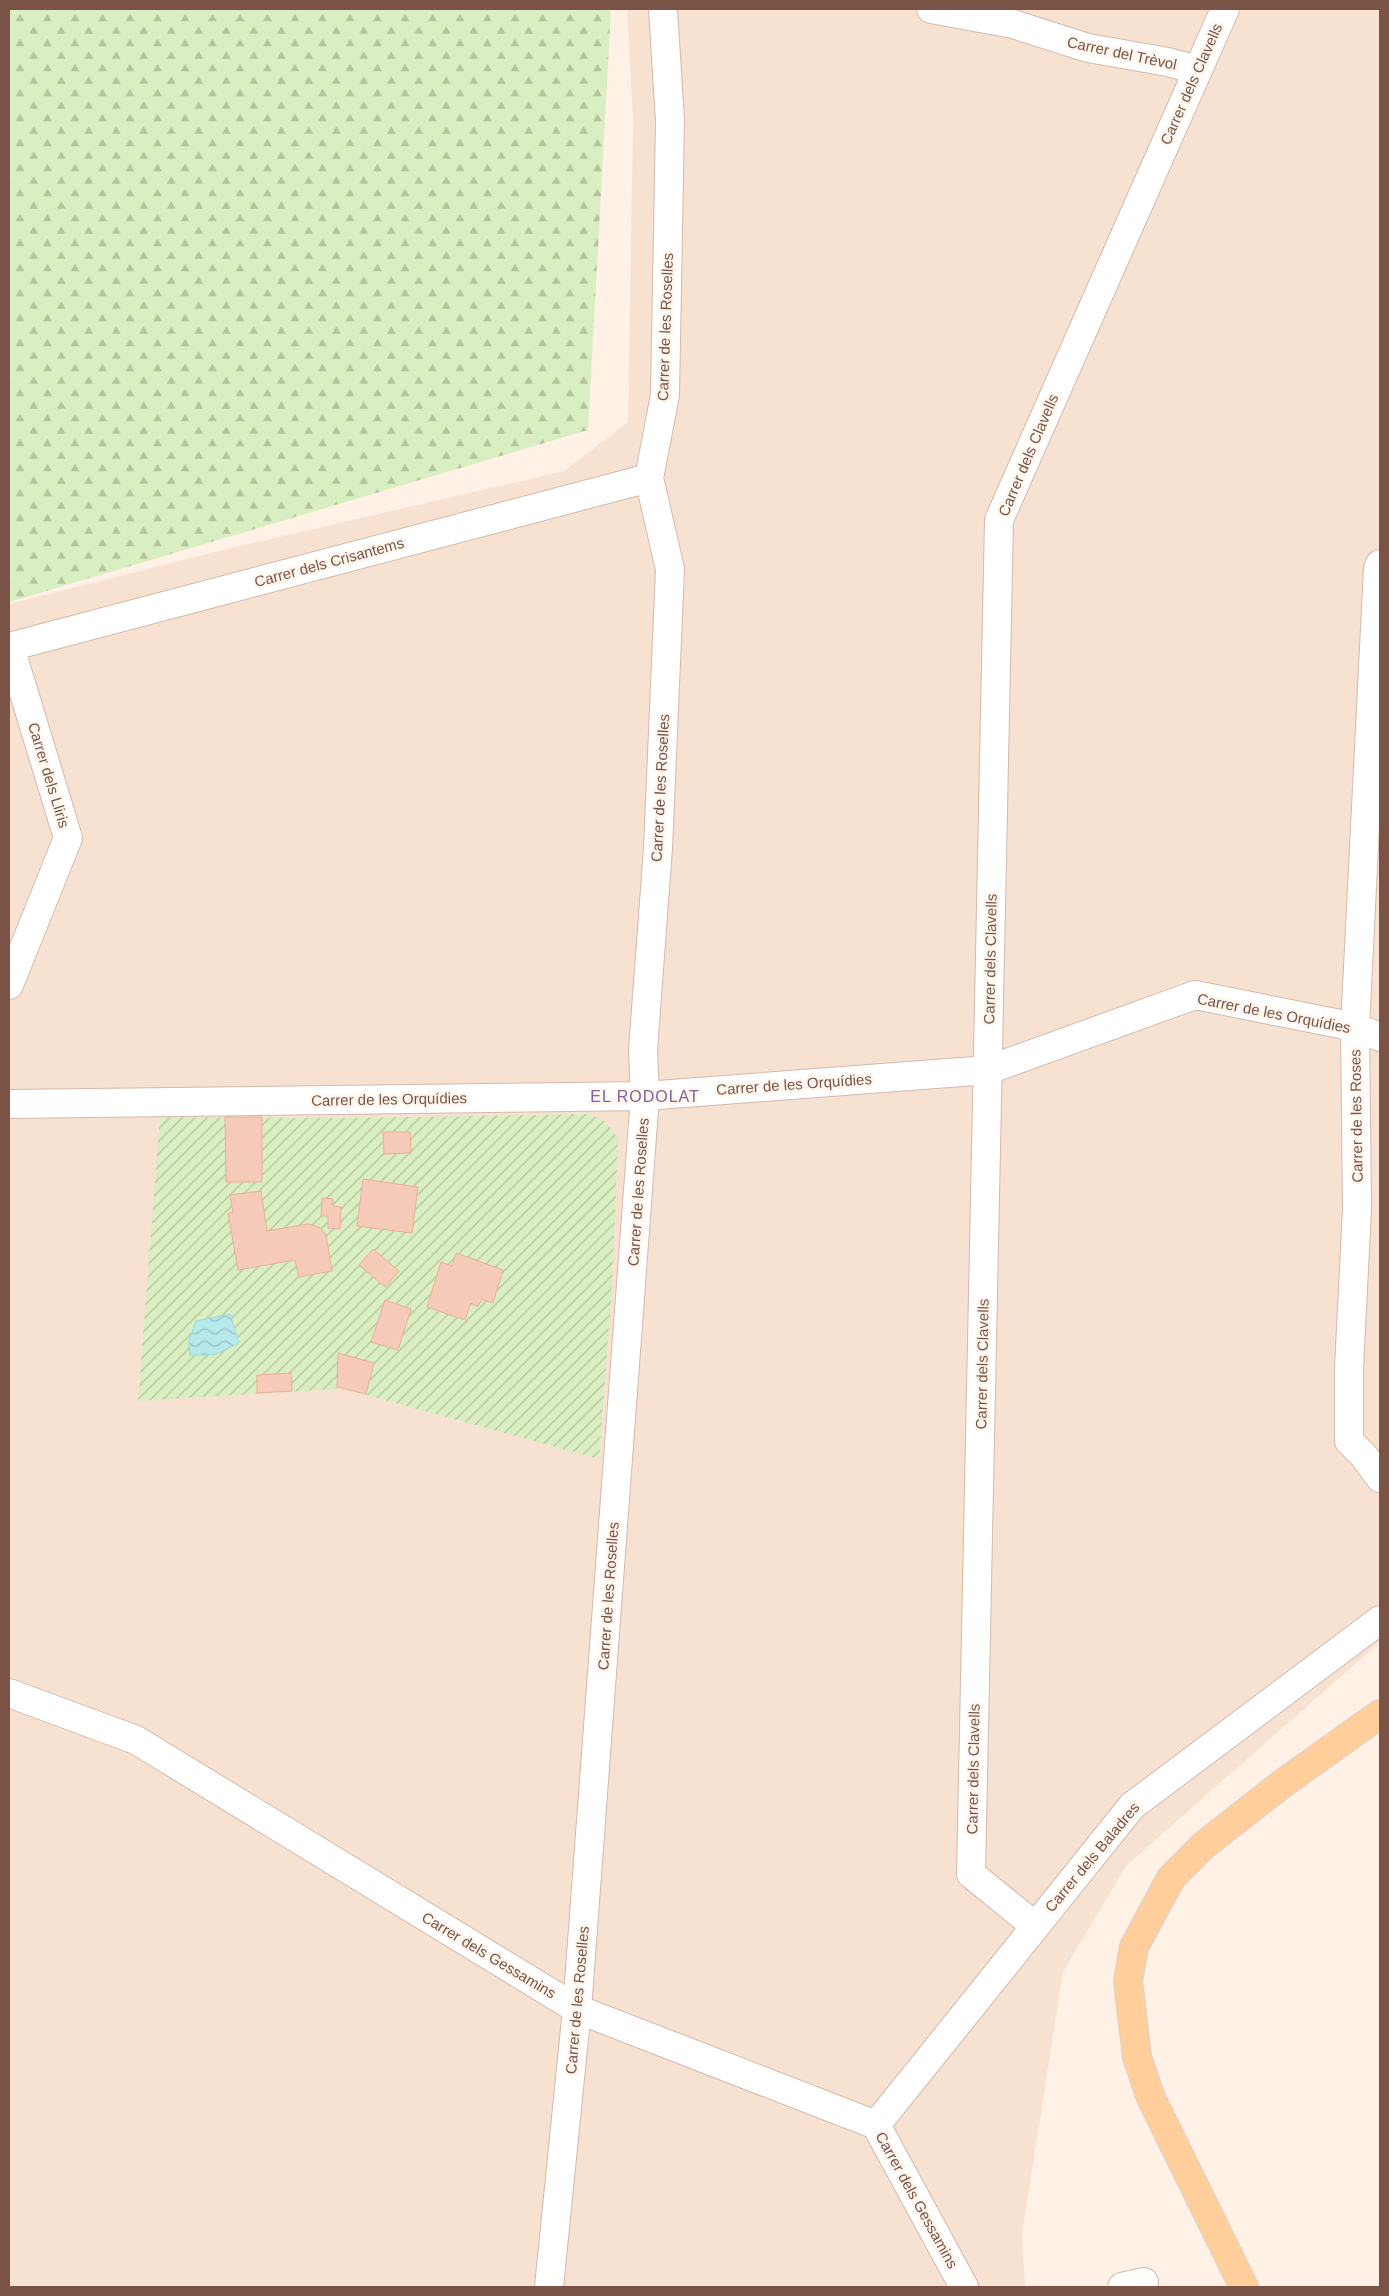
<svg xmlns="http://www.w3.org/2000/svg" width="1389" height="2296" viewBox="0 0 1389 2296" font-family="Helvetica,sans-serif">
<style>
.residential{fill:#f7e2d2}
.forest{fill:url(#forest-firs)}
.garden{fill:url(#garden-furrows)}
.water{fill:url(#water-waves);stroke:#9bdbde}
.building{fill:#f7cbb9;stroke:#ecae97}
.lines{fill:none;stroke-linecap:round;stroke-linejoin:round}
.minor-casing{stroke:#d4b9ac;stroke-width:30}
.major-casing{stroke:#dacfcb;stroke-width:30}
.minor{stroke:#fff;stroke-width:28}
.major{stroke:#ffce9b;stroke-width:28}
.labels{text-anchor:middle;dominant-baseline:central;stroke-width:5;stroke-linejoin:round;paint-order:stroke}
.street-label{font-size:15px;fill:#7b5346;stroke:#fff6ed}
.neighbourhood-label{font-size:16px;letter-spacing:1px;fill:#83619f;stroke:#fff6ed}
</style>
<defs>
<pattern id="forest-firs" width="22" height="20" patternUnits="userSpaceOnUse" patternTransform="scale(1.25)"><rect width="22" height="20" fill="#d9eec1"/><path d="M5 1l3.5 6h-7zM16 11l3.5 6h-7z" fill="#b5c39f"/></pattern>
<pattern id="garden-furrows" width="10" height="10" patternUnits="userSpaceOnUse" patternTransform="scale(1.25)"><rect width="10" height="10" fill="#d9eec1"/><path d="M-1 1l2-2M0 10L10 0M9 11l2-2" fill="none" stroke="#b5c39f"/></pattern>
<pattern id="water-waves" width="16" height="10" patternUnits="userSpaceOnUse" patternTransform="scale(1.25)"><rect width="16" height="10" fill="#b6e9eb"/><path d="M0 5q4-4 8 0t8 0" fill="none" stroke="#99bfc0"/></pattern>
</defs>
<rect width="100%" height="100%" fill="#fff1e5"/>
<path class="residential" d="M627,9H1380V1642L1126,1866L1063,1972L1022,2234L1025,2287H9V604L231,548L564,471L628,422L633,120Z"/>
<path class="forest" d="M9,9H611L588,430L9,602Z"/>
<path class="garden" d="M589,1114L606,1122L618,1138L612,1287L599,1459L337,1387L336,1389L138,1401L160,1117L351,1118Z"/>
<path class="water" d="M230,1314L239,1343L214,1355H190L189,1341L196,1321Z"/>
<path class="building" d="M225,1117H262V1182H226Z
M383,1132H410L411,1153L384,1154Z
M363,1179L418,1187L412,1233L357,1226Z
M261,1191L267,1231L308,1224L319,1227L326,1235L332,1271L299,1277L295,1260L238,1270L228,1213L233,1212L230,1195Z
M322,1198L333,1199V1206L341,1207L340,1229L328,1228V1216H321Z
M373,1249L399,1271L385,1287L359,1265Z
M456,1253L503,1270L493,1303L482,1299L478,1306H476L471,1303L465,1320L427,1307L441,1262L452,1266Z
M385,1300L411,1309L398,1350L371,1342Z
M338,1353L374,1363L366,1394L337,1387Z
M291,1373L292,1391L257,1393V1375Z"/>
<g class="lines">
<g class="minor-casing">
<path id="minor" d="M931,9L1013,24L1088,48L1168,62L1197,70
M1380,564L1378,568L1355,1027L1357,1209L1349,1368V1441L1364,1456L1380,1478
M9,647L649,478
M9,985L68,838L10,647
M9,1104L645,1096L988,1070L1195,995L1355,1027L1380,1037
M9,1693L136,1740L577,2009L876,2125L964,2287
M1035,1926L971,1874L999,520L1225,9
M876,2125L1132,1806L1380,1620
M549,2287L577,2009L645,1096L643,1050L658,848L670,569L649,478L665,395L670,121L663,9
M1122,2287L1144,2282"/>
</g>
<g class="major-casing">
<path id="major" d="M1244,2287L1151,2098L1137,2057L1128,1981L1134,1947L1171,1878L1204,1845L1282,1784L1380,1714"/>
</g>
<use href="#minor" class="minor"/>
<use href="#major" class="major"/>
</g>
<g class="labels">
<g class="street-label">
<text transform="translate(1122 53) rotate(12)">Carrer del Trèvol</text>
<text transform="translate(1191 84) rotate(-66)">Carrer dels Clavells</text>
<text transform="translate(665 327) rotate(-88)">Carrer de les Roselles</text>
<text transform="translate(1028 455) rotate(-67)">Carrer dels Clavells</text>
<text transform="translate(329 562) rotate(-15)">Carrer dels Crisantems</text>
<text transform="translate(49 775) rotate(73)">Carrer dels Lliris</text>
<text transform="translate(660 788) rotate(-87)">Carrer de les Roselles</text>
<text transform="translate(990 959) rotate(-89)">Carrer dels Clavells</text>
<text transform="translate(1274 1013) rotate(11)">Carrer de les Orquídies</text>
<text transform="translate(794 1084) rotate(-4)">Carrer de les Orquídies</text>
<text transform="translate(389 1099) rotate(-1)">Carrer de les Orquídies</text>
<text transform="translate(1356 1116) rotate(-91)">Carrer de les Roses</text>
<text transform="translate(638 1192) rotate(-86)">Carrer de les Roselles</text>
<text transform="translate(982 1364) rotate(-89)">Carrer dels Clavells</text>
<text transform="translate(608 1596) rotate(-86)">Carrer de les Roselles</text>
<text transform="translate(973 1769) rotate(-89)">Carrer dels Clavells</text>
<text transform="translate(1092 1857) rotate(-50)">Carrer dels Baladres</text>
<text transform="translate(489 1955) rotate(31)">Carrer dels Gessamins</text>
<text transform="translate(577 2000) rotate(-85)">Carrer de les Roselles</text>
<text transform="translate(917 2200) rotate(61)">Carrer dels Gessamins</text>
</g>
<g class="neighbourhood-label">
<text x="645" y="1096">EL RODOLAT</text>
</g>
</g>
<rect width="1389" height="2296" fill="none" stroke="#7b5346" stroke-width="20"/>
</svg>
